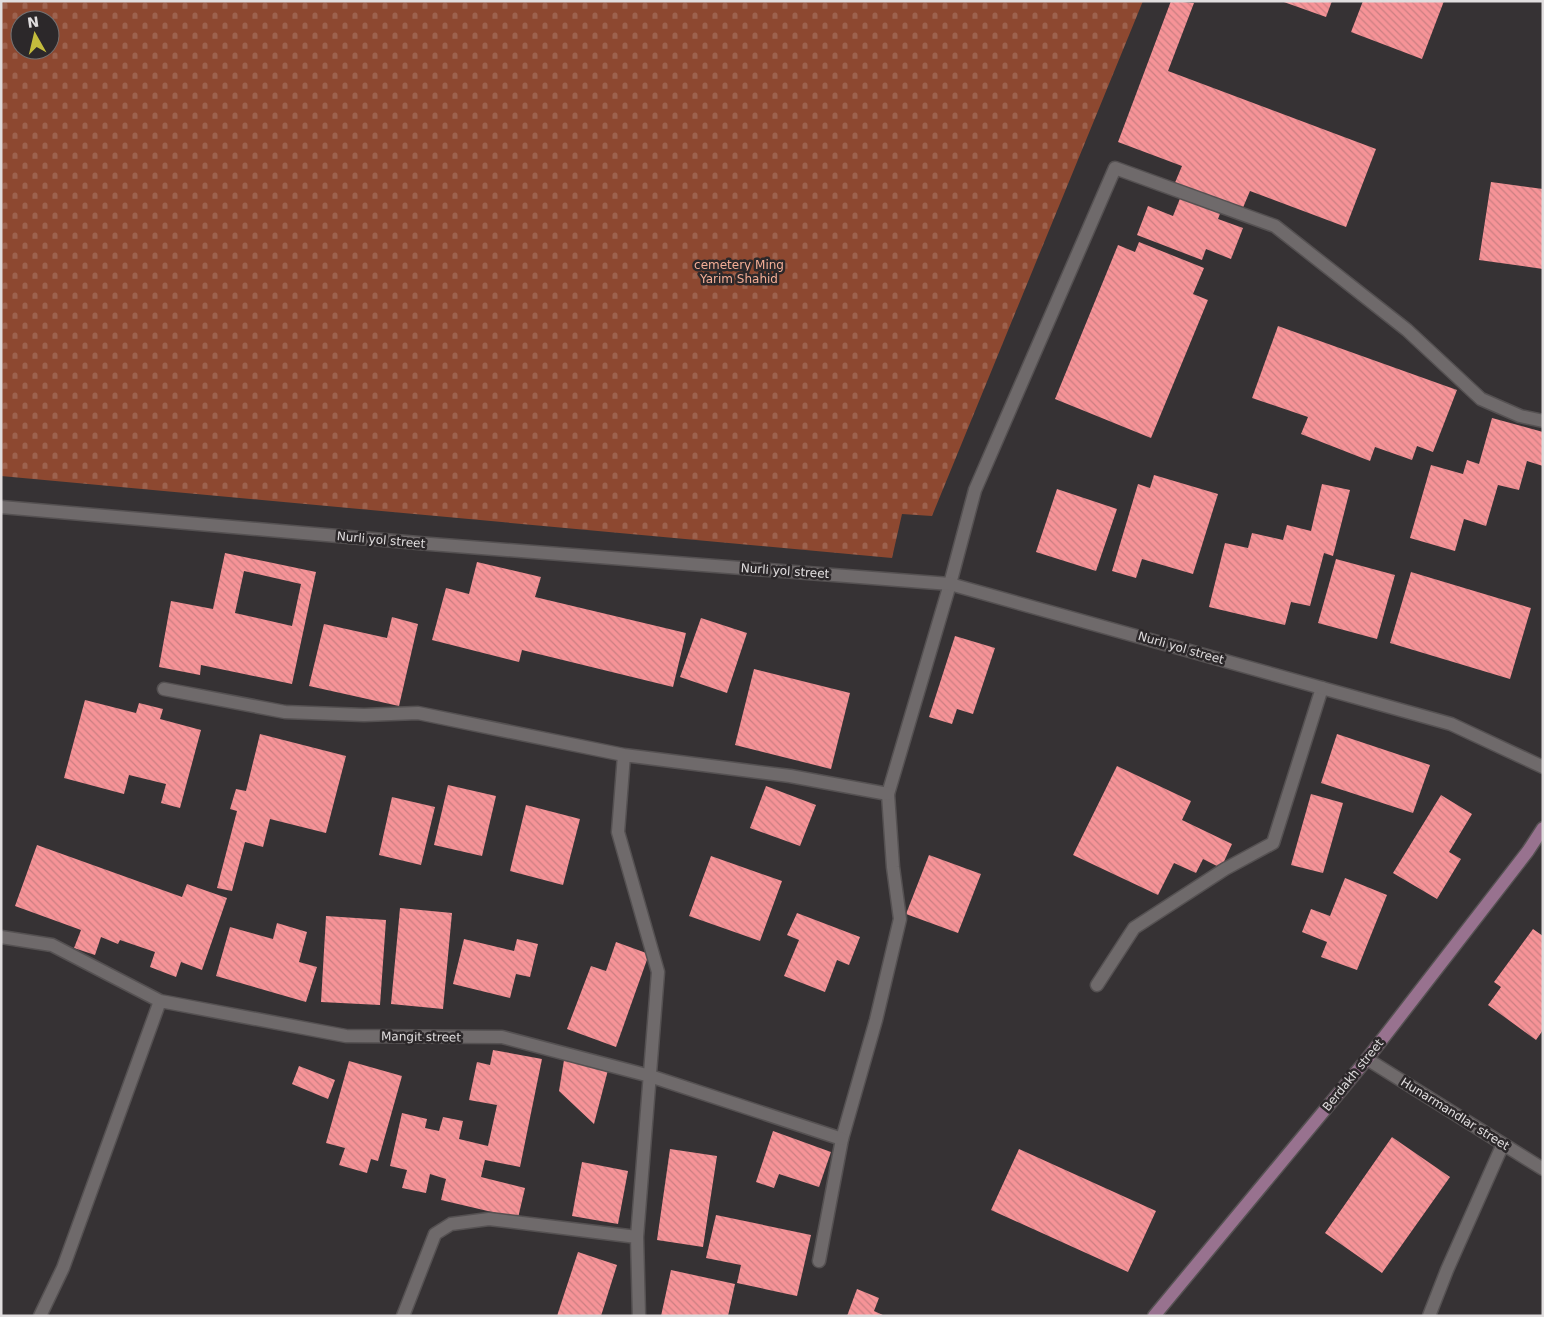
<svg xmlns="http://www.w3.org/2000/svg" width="1544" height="1317" viewBox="0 0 1544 1317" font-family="'DejaVu Sans',sans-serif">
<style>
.cemetery{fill:url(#cemetery-stones);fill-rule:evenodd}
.building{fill:url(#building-back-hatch);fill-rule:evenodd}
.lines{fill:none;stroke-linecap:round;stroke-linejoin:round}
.service-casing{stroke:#555152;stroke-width:15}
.minor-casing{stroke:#555152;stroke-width:15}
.tertiary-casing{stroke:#555152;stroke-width:15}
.secondary-casing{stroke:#555152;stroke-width:15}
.service{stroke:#6f6a6b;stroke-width:12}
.minor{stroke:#6f6a6b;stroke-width:12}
.tertiary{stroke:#6f6a6b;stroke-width:12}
.secondary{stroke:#98728f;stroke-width:12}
.labels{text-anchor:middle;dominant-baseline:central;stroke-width:5;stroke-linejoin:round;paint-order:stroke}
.park-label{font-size:12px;fill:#f4ae96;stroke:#2c282a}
.street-label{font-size:12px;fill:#e1dedf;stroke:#2c282a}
</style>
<defs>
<pattern id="cemetery-stones" width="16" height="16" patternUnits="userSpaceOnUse" patternTransform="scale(1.25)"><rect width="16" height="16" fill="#8d4830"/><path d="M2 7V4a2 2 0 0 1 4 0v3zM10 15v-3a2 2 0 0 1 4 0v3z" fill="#9d624e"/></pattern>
<pattern id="building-back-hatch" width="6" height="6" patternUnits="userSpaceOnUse" patternTransform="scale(1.25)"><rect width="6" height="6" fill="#f69397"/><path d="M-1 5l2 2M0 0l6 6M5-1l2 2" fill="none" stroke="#ca7f82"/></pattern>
</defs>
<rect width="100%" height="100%" fill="#363234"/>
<path class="cemetery" d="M1,1H1143L932,516L902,514L892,558L1,476ZM20,20H50V50H20Z"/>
<path class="building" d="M1171,1L1194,3L1168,71L1376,149L1346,227L1250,191L1242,210L1174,185L1182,166L1118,142Z
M1281,1H1332L1326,17Z
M1363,1H1444L1422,59L1351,32Z
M1491,182L1543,189V269L1479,260Z
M1181,196L1221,211L1218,219L1243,228L1231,259L1206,249L1202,260L1137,235L1148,206L1173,216Z
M1139,242L1204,268L1193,294L1208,300L1151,438L1055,399L1118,245L1135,252Z
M1278,326L1457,390L1433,452L1417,446L1412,460L1375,447L1370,461L1301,434L1308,417L1252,398Z
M1492,418L1543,432V466L1527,461L1519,490L1498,485L1486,526L1464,519L1455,551L1410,538L1431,465L1463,474L1467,460L1479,464Z
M1154,475L1218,494L1193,574L1142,559L1136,578L1112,571L1138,484L1150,488Z
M1322,484L1350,490L1333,556L1324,553L1310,606L1291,602L1285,625L1209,607L1225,543L1248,548L1252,533L1283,540L1287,525L1311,531Z
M1057,489L1117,509L1096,571L1036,552Z
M225,553L316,572L292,684L201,665L200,675L159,667L171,601L213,609ZM244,571L301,584L292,626L235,613Z
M1336,559L1395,575L1377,639L1318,623Z
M477,562L541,577L535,597L686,633L673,687L522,650L519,662L432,640L446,588L469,594Z
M1411,572L1531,608L1510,679L1390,643Z
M392,617L418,624L399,706L309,686L324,624L387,638Z
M701,618L747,633L727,693L680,677Z
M955,636L995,648L973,714L957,709L952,724L929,717Z
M754,669L850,693L831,769L735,745Z
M85,700L136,713L139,703L163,709L160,719L201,730L180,808L161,803L166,784L129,775L124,794L64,778Z
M260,734L346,756L326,833L270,819L263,847L245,842L232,891L217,888L237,811L230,809L236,789L246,791Z
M1337,734L1430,765L1413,813L1321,783Z
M1117,766L1191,801L1182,820L1232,844L1221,868L1203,859L1196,873L1174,863L1158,895L1073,855Z
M448,785L496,796L482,856L434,845Z
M766,786L816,805L800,846L750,828Z
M1311,794L1343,803L1323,873L1291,865Z
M1441,795L1472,814L1449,852L1461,859L1437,899L1393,873Z
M392,797L435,807L421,865L379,855Z
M526,805L580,819L563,885L510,871Z
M37,845L182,897L187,884L227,898L202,970L181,962L176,977L150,967L155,952L120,940L118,944L101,937L95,955L74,948L81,930L15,906Z
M929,855L981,874L958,933L906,914Z
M711,856L782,881L760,941L689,916Z
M1345,878L1387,895L1357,970L1321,957L1327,942L1302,932L1311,909L1330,916Z
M400,908L452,913L443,1009L391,1004Z
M797,913L860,937L849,965L837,960L825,992L784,976L799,940L787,935Z
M326,916L386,920L380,1005L321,1002Z
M277,923L307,932L299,962L317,967L306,1002L216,976L230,927L273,939Z
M1533,929L1543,936V1030L1536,1040L1488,1005L1501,987L1494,982Z
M464,939L514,951L517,939L538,944L530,977L516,974L510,998L453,984Z
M616,942L649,954L616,1047L567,1029L591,966L606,971Z
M493,1050L542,1059L520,1167L485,1160L481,1177L525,1188L518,1218L441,1200L446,1179L430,1174L426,1193L402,1188L407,1170L390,1166L402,1113L427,1119L425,1128L439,1131L443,1117L463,1121L459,1139L488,1146L497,1105L469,1100L477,1062L490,1065Z
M564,1060L608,1070L594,1124L559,1091Z
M349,1061L402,1076L378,1161L371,1159L367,1173L339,1165L345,1148L326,1143Z
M299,1066L335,1080L328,1099L292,1084Z
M773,1131L831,1152L819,1187L779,1174L774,1188L756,1182Z
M1392,1137L1450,1177L1382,1273L1325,1233Z
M670,1149L717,1156L703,1247L657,1240Z
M1019,1149L1156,1211L1128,1272L991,1210Z
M582,1162L628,1171L618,1224L572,1216Z
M716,1215L811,1235L797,1296L737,1283L741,1265L706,1258Z
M578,1252L617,1265L601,1316H557Z
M671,1270L735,1284L728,1316H661Z
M857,1289L879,1298L874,1311L885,1316H847Z"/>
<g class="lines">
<g class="service-casing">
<path id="service" d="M819,1261L842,1139L876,1020L900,919L893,867L888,794L950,584L975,490L1115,168L1275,226L1407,330L1481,399L1520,416L1543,421"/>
</g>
<g class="minor-casing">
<path id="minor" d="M164,689L285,712L364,715L418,713L624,755L790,776L888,794
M624,755L618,832L658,972L637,1237L639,1316
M1,937L52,945L160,1001L346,1036L502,1037L650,1076L842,1139
M1097,985L1134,928L1225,869L1273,843L1322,688
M1367,1059L1543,1169
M40,1316L63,1268L160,1001
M403,1316L435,1234L451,1224L489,1219L637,1237
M1429,1316L1447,1270L1503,1144"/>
</g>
<g class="tertiary-casing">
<path id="tertiary" d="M1,507L430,544L950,584L1451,724L1543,767"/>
</g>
<g class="secondary-casing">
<path id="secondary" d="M1154,1316L1367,1059L1528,851L1543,828"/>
</g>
<use href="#service" class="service"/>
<use href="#minor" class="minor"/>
<use href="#tertiary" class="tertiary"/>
<use href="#secondary" class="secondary"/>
</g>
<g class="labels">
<g class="park-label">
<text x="739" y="265">cemetery Ming<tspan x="739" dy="14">Yarim Shahid</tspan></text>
</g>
<g class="street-label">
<text transform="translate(381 540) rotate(5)">Nurli yol street</text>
<text transform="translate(785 571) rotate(4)">Nurli yol street</text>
<text transform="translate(1181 648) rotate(16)">Nurli yol street</text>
<text transform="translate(421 1037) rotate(1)">Mangit street</text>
<text transform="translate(1353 1075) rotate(-51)">Berdakh street</text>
<text transform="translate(1455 1114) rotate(32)">Hunarmandlar street</text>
</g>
</g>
<rect width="1544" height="1317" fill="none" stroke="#e1dedf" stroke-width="5"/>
<g transform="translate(35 35) rotate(352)"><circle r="24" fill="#2c282a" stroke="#747172"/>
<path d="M0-4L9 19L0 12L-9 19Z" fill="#c4bc3d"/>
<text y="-8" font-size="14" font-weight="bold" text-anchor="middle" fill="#e1dedf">N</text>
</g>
</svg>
